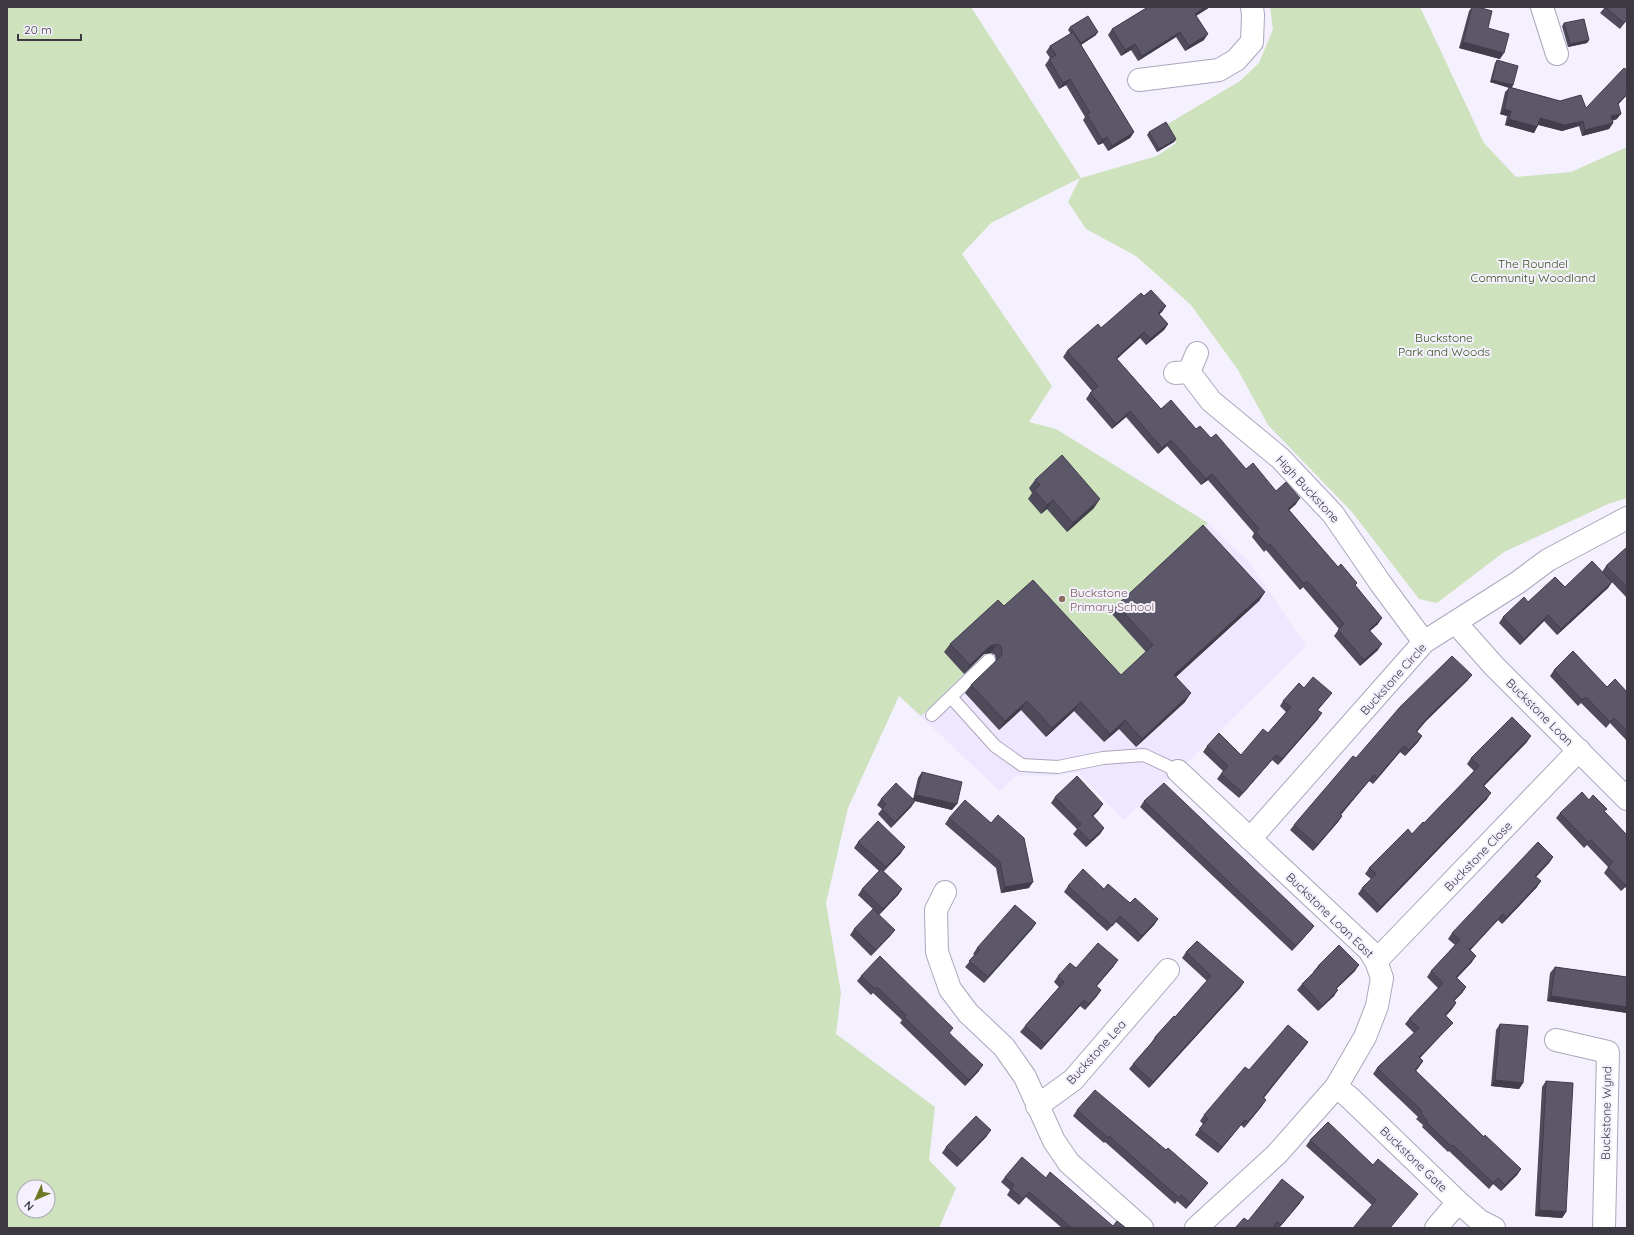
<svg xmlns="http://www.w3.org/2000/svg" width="1634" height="1235" viewBox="0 0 1634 1235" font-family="Quicksand,sans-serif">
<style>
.built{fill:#eee7ff}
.green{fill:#cee2be;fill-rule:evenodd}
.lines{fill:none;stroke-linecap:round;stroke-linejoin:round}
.lane-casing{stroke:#aca6bb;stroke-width:14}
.street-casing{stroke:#aca6bb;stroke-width:24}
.lane{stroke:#fff;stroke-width:12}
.street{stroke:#fff;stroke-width:22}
.wall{fill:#504b5b}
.shaded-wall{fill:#413d4a}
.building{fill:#5d576a;stroke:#413d4a}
.education-dot{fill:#8d6e63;stroke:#f4f0fe;stroke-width:1.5}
.labels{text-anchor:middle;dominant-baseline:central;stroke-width:4;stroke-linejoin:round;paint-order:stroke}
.park-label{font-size:12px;fill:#365217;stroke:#f4f0fe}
.street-label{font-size:12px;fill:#3c3942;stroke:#f4f0fe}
.education-label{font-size:12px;fill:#785e54;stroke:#f4f0fe;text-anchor:start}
</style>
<rect width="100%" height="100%" fill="#f4f0fe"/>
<path class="built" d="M1056,429L1208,523L1249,562L1306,646L1193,757L1123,820L1078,772L1052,776L1016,775L1000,791L835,636Z"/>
<path class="green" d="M7,7H971L1081,178L1157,156L1176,143L1166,125L1240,81L1259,63L1273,29L1270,7H1420L1484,143L1516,177L1571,172L1627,147V498L1608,504L1504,552L1437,603L1419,599L1352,512L1268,425L1238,370L1191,305L1136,256L1086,229L1068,202L1080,178L991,223L962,254L1052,386L1029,422L1056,429L1208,523L1111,613L1147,653L1115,683L998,615L945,652L964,674L921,716L899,696L848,808L826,903L841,993L836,1034L935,1107L929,1160L956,1188L939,1228H7ZM24,1187H48V1211H24Z"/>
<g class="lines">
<g class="lane-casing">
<path id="lane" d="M951,697L995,746L1022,765L1058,767L1103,758L1144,755L1178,771
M932,715L989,660"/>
</g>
<g class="street-casing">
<path id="street" d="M1542,7L1557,54
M1139,80L1219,70L1236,60L1252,42L1253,15L1252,7
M1189,372L1211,401L1280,458L1333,514L1381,584L1424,642
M1175,373L1189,372L1197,353
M1455,622L1494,666L1627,799
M1178,771L1369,950L1376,961L1382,978L1377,1006L1365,1037L1336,1087L1277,1154L1196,1228
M1250,839L1424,642L1517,583L1548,560L1627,518
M945,892L936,910L937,952L950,989L968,1013L1004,1047L1025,1077L1054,1141L1069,1163L1142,1228
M1376,961L1579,750
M1556,1040L1608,1052L1604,1228
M1336,1087L1349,1097L1458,1202L1480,1221L1494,1228
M1037,1106L1073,1080L1168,970
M1436,1228L1458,1202"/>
</g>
<use href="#lane" class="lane"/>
<use href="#street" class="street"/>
</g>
<path class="wall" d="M1148,7H1210L1196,16L1204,40L1185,51L1176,37L1138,61L1131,50L1121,56L1108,35L1112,29Z
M1472,7H1478L1488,28L1500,59L1459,48L1469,11Z
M1605,7H1627V20L1620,29L1600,13Z
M1564,23L1589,40L1587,43L1568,47L1562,26Z
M1070,27L1096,35L1081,45L1134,132L1130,138L1108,151L1103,143L1098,145L1083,120L1085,117L1066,85L1059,89L1045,65L1050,58L1046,52L1050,46L1071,34L1068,30Z
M1497,60L1513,85L1512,88L1586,108L1627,70V95L1618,104L1617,119L1612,121L1613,123L1609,129L1582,136L1579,126L1562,131L1538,125L1534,133L1505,125L1507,116L1500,114L1505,92L1509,88L1490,82L1495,63Z
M1149,132L1176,139L1174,142L1157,152L1147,135Z
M1144,296L1166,306L1159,314L1168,324L1164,330L1146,345L1140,338L1117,359L1161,409L1211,438L1246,469L1276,491L1296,504L1289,510L1338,567L1357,583L1355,586L1378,624L1370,631L1378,650L1360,666L1334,636L1339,629L1303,587L1300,590L1266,550L1264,552L1252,537L1254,533L1208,480L1201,485L1167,446L1158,454L1126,417L1112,429L1086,399L1090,393L1092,391L1063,357L1067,351L1101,328Z
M1035,480L1094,508L1067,532L1047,509L1041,514L1028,499L1032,493L1029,488Z
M1627,547V598L1608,578L1612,582L1608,588L1557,635L1544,621L1520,645L1499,623L1503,617L1528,602L1602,572L1606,566Z
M1265,592L1259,601L1176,677L1185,702L1136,747L1119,729L1104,742L1074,711L1046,737L1021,710L999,730L965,693L971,685L996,661L995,655L991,653L984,654L964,674L944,652L950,644L1004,606L1121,675L1146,652L1111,613L1117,605Z
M1554,670L1607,687L1627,692V741L1610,723L1606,728L1581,703L1578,706L1550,676Z
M1472,675L1467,681L1426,721L1417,732L1422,736L1418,742L1405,756L1400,752L1373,784L1369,781L1341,815L1342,816L1338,822L1313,851L1290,830L1294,825L1356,758Z
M1304,688L1332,693L1328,698L1318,710V719L1278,765L1272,760L1239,798L1217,779L1223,771L1203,752L1207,746L1241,755L1268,733L1286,712L1280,706L1283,701Z
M1527,742L1484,786L1487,799L1377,913L1358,894L1362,888L1371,879L1365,874L1369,868L1412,834L1424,823L1474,771L1467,764L1471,758Z
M922,772L952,810L915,801L911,807L891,828L878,814L882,809L877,805L881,799H913L918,778Z
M1055,797L1099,810L1093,816L1104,828L1100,834L1086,847L1073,834L1077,829L1051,803Z
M1144,801L1314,926L1310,931L1292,951L1140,807Z
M1605,812L1627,835V889L1625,887L1621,891L1604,873L1608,867L1587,845L1584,848L1556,818L1560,813Z
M949,818L991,823L1029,888L1001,893L996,868L945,824Z
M858,842L901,853L883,872L902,889L898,895L879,915L891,935L871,956L850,935L854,929L875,911L858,895L862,889L879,871L854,848Z
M1553,857L1549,863L1536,877L1537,887L1502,924L1498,920L1470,950L1472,962L1457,978L1466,987L1462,993L1454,1001L1456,1003L1452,1009L1446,1016L1448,1028L1420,1058L1423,1061L1416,1071L1484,1137L1521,1169L1517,1175L1501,1191L1493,1184L1489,1189L1449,1151L1448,1152L1422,1127L1423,1125L1416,1119L1418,1117L1373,1074L1377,1068L1414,1033L1405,1024L1409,1019L1438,988L1427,977L1431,971L1455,945L1448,939L1452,933Z
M1068,886L1104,889L1130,903L1158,919L1154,925L1138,942L1116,922L1107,931L1064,892Z
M1036,923L1032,929L984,983L965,967L975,955L973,954L977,948Z
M1186,952L1244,982L1240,988L1149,1088L1129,1069L1133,1064L1151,1043L1155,1037L1175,1017L1207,981L1182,958Z
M1114,966L1096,986L1101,990L1097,996L1085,1010L1080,1006L1041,1050L1020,1032L1025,1026L1059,987L1054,982L1058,976L1076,968Z
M1318,966L1355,971L1337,988L1334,996L1318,1011L1297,990L1302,984L1314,972H1313Z
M1555,967L1627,977V1013L1547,1001L1550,973Z
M861,976L950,1033L979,1071L965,1086L900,1023L902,1020L873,993L871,995L857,981Z
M1500,1024L1523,1083L1519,1089L1491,1086L1496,1030Z
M1308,1042L1264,1098L1262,1106L1244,1128L1241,1125L1218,1153L1195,1135L1203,1124L1200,1121L1204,1115L1249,1070Z
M1546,1081L1566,1212L1562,1218L1535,1216L1542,1087Z
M1077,1110L1166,1150L1208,1183L1203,1189L1186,1209L1177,1201L1175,1204L1105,1142L1104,1143L1073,1116Z
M987,1136L957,1167L942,1153L946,1147Z
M1310,1140L1373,1165L1414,1199L1372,1205L1306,1146Z
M1005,1177L1046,1178L1113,1226L1126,1228H1062L1026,1197L1019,1205L1007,1195L1010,1190L1001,1182Z
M1300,1203L1279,1228H1235L1248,1221Z"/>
<path class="shaded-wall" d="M1205,7H1210L1191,19L1195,14Z
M1098,32L1096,35L1079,46L1081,43Z
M1180,32L1176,37L1138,61L1142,56Z
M1208,34L1204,40L1185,51L1189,46Z
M1589,40L1587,43L1568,47L1570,44Z
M1463,42L1504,53L1500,59L1459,48Z
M1135,44L1131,50L1121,56L1125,50Z
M1070,79L1066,85L1059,89L1063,83Z
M1492,80L1513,85L1511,88L1490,82Z
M1627,94V95L1614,109L1618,103Z
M1504,109L1511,111L1507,116L1500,114Z
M1621,114L1617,119L1607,122L1611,116Z
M1540,118L1583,121L1579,126L1562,131L1536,124Z
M1509,119L1537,127L1534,133L1505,125Z
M1613,123L1609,129L1582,136L1585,130Z
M1134,132L1130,138L1108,151L1112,146Z
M1107,137L1103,143L1098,145L1102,140Z
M1176,139L1174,142L1157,152L1159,149Z
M1166,306L1162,312L1154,319L1158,313Z
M1168,324L1164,330L1146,345L1150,339Z
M1144,332L1140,338L1111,364L1116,358Z
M1130,411L1126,417L1112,429L1116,424Z
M1171,440L1167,446L1158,454L1162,448Z
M1212,474L1208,480L1201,485L1206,479Z
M1300,498L1296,504L1284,515L1288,509Z
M1100,499L1094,508L1067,532L1073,523Z
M1053,500L1047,509L1041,514L1047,505Z
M1307,581L1303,587L1300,590L1304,584Z
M1612,582L1608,588L1557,635L1561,629Z
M1265,592L1259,601L1168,684L1174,675Z
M1548,615L1544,621L1520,645L1524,639Z
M1382,618L1378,624L1365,635L1369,630Z
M997,644L991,653L984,654L964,674L970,665L990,646Z
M1382,644L1378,650L1360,666L1364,660Z
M1472,675L1467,681L1426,721L1412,737L1416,731L1430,715Z
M1191,693L1185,702L1136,747L1142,739Z
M1027,701L1021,710L999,730L1005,721Z
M1081,702L1074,711L1046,737L1052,728Z
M1322,713L1318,719L1278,765L1282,759Z
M1125,720L1119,729L1104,742L1110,734Z
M1422,736L1418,742L1405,756L1409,750Z
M1531,736L1527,742L1479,791L1483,785Z
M1404,746L1400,752L1373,784L1377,778Z
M1276,755L1272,760L1239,798L1243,793Z
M1374,775L1369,781L1336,820L1340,814Z
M1491,793L1487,799L1377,913L1381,907Z
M916,795L957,804L952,810L915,801L911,807L891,828Z
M1103,804L1099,810L1088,821L1092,815Z
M1342,816L1338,822L1313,851L1317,845Z
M1104,828L1100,834L1086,847L1090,841Z
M905,847L901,853L882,873L886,867Z
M1553,857L1549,863L1531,882L1535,876Z
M1541,881L1537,887L1502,924L1506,918Z
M1033,882L1029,888L1001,893L1005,887Z
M1627,883L1625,887L1621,891L1625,885Z
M902,889L898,895L879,915L883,909Z
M1503,914L1498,920L1466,955L1470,949Z
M1158,919L1154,925L1138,942L1142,936Z
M1036,923L1032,929L984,983L988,977Z
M1314,926L1310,931L1292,951L1296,946Z
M895,930L891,935L871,956L876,950Z
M1476,956L1472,962L1452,983L1456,977Z
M1118,960L1114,966L1092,992L1096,986Z
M1359,965L1355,971L1332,993L1336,988Z
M1244,982L1240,988L1149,1088L1153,1082Z
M1466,987L1462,993L1449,1006L1454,1000Z
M1101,990L1097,996L1085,1010L1089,1004Z
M1338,990L1334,996L1318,1011L1322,1006Z
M1551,996L1627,1007V1013L1547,1001Z
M1084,1000L1080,1006L1041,1050L1045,1044Z
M1456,1003L1452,1009L1441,1021L1445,1015Z
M1453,1023L1448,1028L1415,1063L1419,1057Z
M1308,1042L1304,1048L1259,1103L1263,1097Z
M1423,1061L1419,1067L1411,1076L1415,1070Z
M983,1065L979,1071L965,1086L969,1080Z
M1495,1080L1523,1083L1519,1089L1491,1086Z
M1266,1100L1262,1106L1244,1128L1248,1122Z
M1245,1120L1241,1125L1218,1153L1222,1147Z
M991,1130L987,1136L957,1167L962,1161Z
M1521,1169L1517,1175L1501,1191L1505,1185Z
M1498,1178L1493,1184L1489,1189L1493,1183Z
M1208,1183L1203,1189L1186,1209L1190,1203Z
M1304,1197L1300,1203L1279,1228L1281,1225Z
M1539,1210L1566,1212L1562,1218L1535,1216Z"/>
<path class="building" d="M1148,7H1205L1195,14L1208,34L1189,46L1180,32L1142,56L1135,44L1125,50L1112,29Z
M1472,7H1478L1492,11L1488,28L1509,34L1504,53L1463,42Z
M1605,7H1627V20L1624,23Z
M1088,16L1098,32L1081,43L1070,27Z
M1584,19L1589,40L1570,44L1564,23Z
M1073,32L1134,132L1112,146L1107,137L1102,140L1087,114L1090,113L1070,79L1063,83L1049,59L1056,55L1050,46Z
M1497,60L1518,66L1513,85L1492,80Z
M1624,68L1627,70V94L1618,103L1621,114L1611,116L1613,123L1585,130L1583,121L1565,125L1540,118L1537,127L1509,119L1511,111L1504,109L1509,87L1560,101L1581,95L1586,108Z
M1166,122L1176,139L1159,149L1149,132Z
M1151,290L1166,306L1158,313L1168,324L1150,339L1144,332L1116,358L1161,409L1171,400L1196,429L1200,426L1211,438L1216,434L1246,469L1253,463L1276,491L1286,482L1300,498L1288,509L1338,567L1341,564L1357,583L1355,585L1382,618L1369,630L1382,644L1364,660L1338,630L1344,624L1307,581L1304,584L1270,544L1268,546L1256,532L1259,529L1212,474L1206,479L1171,440L1162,448L1130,411L1116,424L1090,393L1098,386L1067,351L1098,324L1101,328L1141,293L1144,296Z
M1062,455L1100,499L1073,523L1053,500L1047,505L1034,490L1040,485L1035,480Z
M1203,525L1265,592L1174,675L1191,693L1142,739L1125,720L1110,734L1081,702L1052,728L1027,701L1005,721L971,685L1001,656L1002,653L1001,646L997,644L990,646L970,665L950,644L998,600L1004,606L1033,580L1121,675L1153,645L1117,605Z
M1627,547V587L1606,566Z
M1592,561L1612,582L1561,629L1548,615L1524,639L1503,617L1524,597L1528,602L1555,577L1565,587Z
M1573,651L1607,687L1615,679L1627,692V731L1614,718L1610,722L1586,697L1582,700L1554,670Z
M1452,656L1472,675L1430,715L1416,731L1422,736L1409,750L1404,746L1377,778L1374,775L1340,814L1342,816L1317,845L1294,825L1353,756L1356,758L1400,707Z
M1313,677L1332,693L1317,710L1322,713L1282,759L1276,755L1243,793L1221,774L1228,766L1207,746L1219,733L1241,755L1263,729L1268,733L1291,707L1283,701L1299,683L1304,688Z
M1512,717L1531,736L1483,785L1491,793L1381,907L1362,888L1376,874L1369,868L1408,829L1412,834L1423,822L1424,823L1479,766L1471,758Z
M922,772L962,782L957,804L916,795Z
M1077,776L1103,804L1092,815L1104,828L1090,841L1077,828L1081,824L1055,797Z
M896,783L915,801L895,822L882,809L886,804L881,799Z
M1164,783L1314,926L1296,946L1144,801Z
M1582,792L1589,800L1593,795L1607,809L1604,811L1627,835V883L1625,885L1608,867L1613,862L1591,840L1588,842L1560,813Z
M965,800L991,823L998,815L1024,838L1033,882L1005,887L1000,862L949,818Z
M878,821L905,847L886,867L858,842Z
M1538,842L1553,857L1535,876L1541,881L1506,918L1503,914L1470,949L1468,948L1476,956L1456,977L1466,987L1454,1000L1456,1003L1445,1015L1453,1023L1419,1057L1423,1061L1415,1070L1484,1137L1485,1135L1521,1169L1505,1185L1498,1178L1493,1183L1453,1145L1452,1147L1426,1122L1427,1120L1421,1113L1422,1111L1377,1068L1419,1028L1409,1019L1443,983L1431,971L1460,940L1452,933Z
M881,869L902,889L883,909L862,889Z
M1083,869L1104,889L1108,884L1130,903L1135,898L1158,919L1142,936L1120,916L1112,926L1068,886Z
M1015,905L1036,923L988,977L969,961L980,949L977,948Z
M873,909L895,930L876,950L854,929Z
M1197,941L1244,982L1153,1082L1133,1064L1156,1038L1155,1037L1174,1016L1175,1017L1211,976L1186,952Z
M1098,943L1118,960L1096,986L1101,990L1089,1004L1084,1000L1045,1044L1025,1026L1064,982L1058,976L1070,963L1076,968Z
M1339,945L1359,965L1336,988L1338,990L1322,1006L1302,984L1319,967L1318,966Z
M880,956L953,1028L949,1033L983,1065L969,1080L904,1017L906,1015L877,987L875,989L861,976Z
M1555,967L1627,977V1007L1551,996Z
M1500,1024L1528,1026L1523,1083L1495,1080Z
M1288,1025L1308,1042L1263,1097L1266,1100L1248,1122L1245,1120L1222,1147L1199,1129L1208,1119L1204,1115L1245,1067L1249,1070Z
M1546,1081L1573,1083L1566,1212L1539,1210Z
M1095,1090L1166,1150L1168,1148L1208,1183L1190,1203L1181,1195L1179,1198L1109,1136L1108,1138L1077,1110Z
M976,1116L991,1130L962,1161L946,1147Z
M1328,1122L1373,1165L1378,1159L1418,1194L1390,1228H1353L1376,1200L1310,1140Z
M1022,1157L1046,1178L1050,1172L1113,1226L1117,1221L1126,1228H1072L1029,1192L1023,1199L1011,1189L1014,1185L1005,1177Z
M1282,1179L1304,1197L1281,1225L1277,1222L1272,1228H1235L1244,1218L1248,1221Z"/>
<circle class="education-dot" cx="1062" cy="599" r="4"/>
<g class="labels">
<g class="park-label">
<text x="1533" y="263">The Roundel<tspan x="1533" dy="14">Community Woodland</tspan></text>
<text x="1444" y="337">Buckstone<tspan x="1444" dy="14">Park and Woods</tspan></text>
</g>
<g class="street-label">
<text transform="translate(1308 489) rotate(47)">High Buckstone</text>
<text transform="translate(1393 679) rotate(-48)">Buckstone Circle</text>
<text transform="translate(1540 712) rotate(45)">Buckstone Loan</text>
<text transform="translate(1478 856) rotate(-46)">Buckstone Close</text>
<text transform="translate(1330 915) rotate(44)">Buckstone Loan East</text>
<text transform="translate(1096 1052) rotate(-48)">Buckstone Lea</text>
<text transform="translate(1606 1113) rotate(-89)">Buckstone Wynd</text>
<text transform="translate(1414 1159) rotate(44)">Buckstone Gate</text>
</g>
<g class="education-label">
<text x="1070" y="592">Buckstone<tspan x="1070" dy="14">Primary School</tspan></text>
</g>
</g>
<rect width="1634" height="1235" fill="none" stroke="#3c3942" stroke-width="16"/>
<g transform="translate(36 1199) rotate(225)"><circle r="19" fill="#f4f0fe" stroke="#aaa7b3"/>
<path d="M0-3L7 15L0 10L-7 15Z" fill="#6c7823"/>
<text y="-6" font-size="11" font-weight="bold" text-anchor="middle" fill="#3c3942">N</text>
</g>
<path d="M18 34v6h63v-6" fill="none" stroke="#3c3942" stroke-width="2"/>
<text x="24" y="34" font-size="12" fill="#3c3942" stroke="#f4f0fe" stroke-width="3" paint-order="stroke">20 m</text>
</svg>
